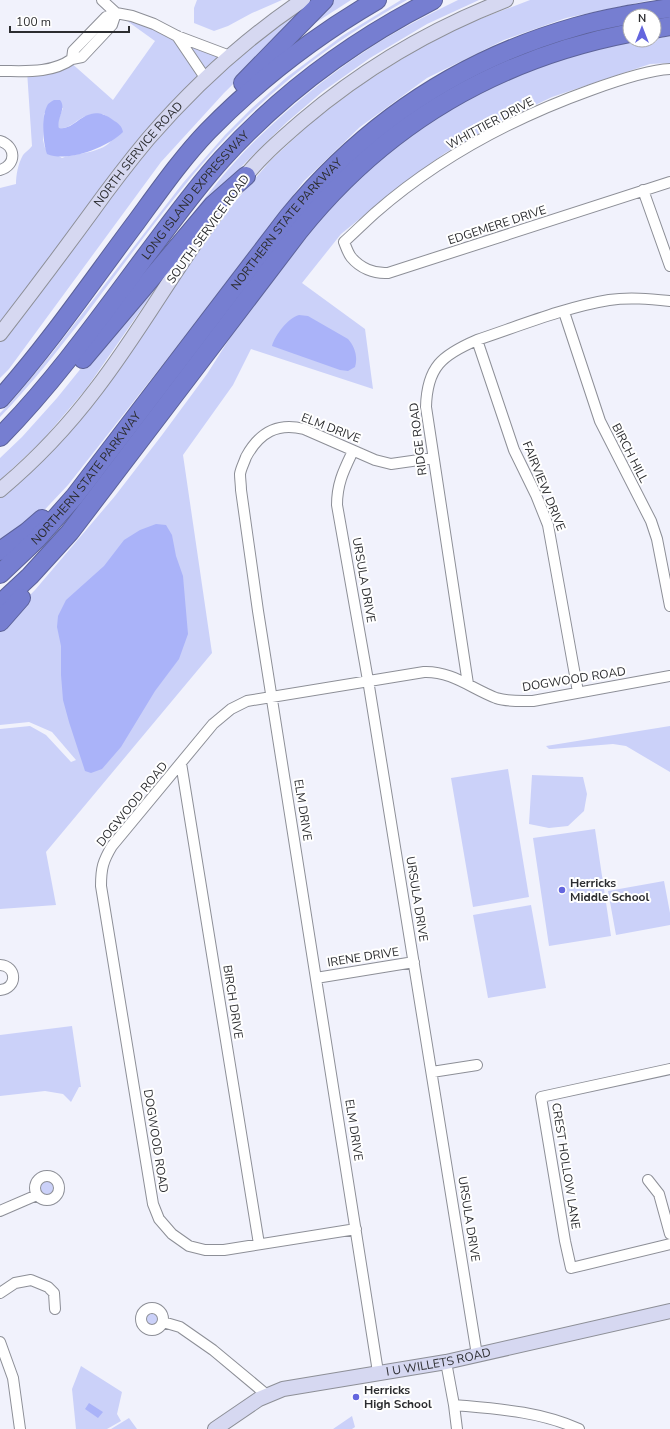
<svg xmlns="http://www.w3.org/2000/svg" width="670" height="1429" viewBox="0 0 670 1429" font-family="'Nunito Sans',sans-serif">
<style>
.green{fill:#cbd1f9;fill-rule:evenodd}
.water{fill:#aab3f9}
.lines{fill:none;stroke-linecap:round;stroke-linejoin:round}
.minor-casing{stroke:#8d8f97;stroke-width:12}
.secondary-casing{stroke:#8d8f97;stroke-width:16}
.motorway-casing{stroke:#5c6299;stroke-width:20}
.minor{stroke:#fff;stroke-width:10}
.secondary{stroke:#d6d8f1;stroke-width:14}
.motorway{stroke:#767ed1;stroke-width:18}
.poi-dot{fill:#6365de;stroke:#fff;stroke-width:1.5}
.labels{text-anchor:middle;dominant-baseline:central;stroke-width:4;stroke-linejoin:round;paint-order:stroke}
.street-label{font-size:12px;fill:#2c2d30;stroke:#fff}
.poi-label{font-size:12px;font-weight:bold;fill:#2c2d30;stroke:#fff;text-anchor:start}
</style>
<rect width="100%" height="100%" fill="#f1f2fc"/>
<path class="green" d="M197,0H282L252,13L228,26L214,31L194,23V8Z
M313,0L280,38L224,93L161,162L9,369L0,378V342L143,152L199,92L256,40Z
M328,0H351L295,36Z
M401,0H407C394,7 381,15 368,23C298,66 236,121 185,185C150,228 117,273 84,317C57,351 30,386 0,417V413L12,401L52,353L183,183L225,135L252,108L287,77L342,36Z
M458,0H479L427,24L370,58L322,92L287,122L242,166L196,219L171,241C200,205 227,167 261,135C305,93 355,54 409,25C425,16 442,8 458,0Z
M530,0H651L566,18L504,40L427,78L360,127L304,181L167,359L68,485L34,521L0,547V496L33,470L209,232L271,160L313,121L364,83L418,49L467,24Z
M116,13L112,25L72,59L116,13L177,36L206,79L187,97L0,334V188L16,184C16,175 18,164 23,155C25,152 29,150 32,146L27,71L69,61L113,100L155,41ZM63,108L57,123L59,128C69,130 77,119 86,116C91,114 97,114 103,114L118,124C116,128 115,134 112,139C105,153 76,153 62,158L45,148L43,140L44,113Z
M670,36V63L650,64L552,97L502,121L445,153L400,186L341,234L302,283L365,329L373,389L251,349L233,385L183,455L212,653L46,852L56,905L0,909V729L30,726L46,735L71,762L76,760L52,732L29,722L0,725V627L2,623L35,590L115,496L162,435L207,374L240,322L316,222L349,188L389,149L438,115L491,86L552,60L631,42L654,40V39Z
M182,41L223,57L204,73Z
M166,274L86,389L41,442L0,480V458L22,437L57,398L95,351Z
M670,726V772L626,746L613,744L552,749H549L546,746Z
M508,769L529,897L473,907L451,778Z
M532,775L583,777L587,794L584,811L568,826L549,828L529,824Z
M595,829L611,936L549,946L533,838Z
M664,881L670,913V925L616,935L608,891Z
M531,905L546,988L488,998L473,915Z
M72,1026L81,1087H79L71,1102L63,1094L45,1091L0,1096V1035Z
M35 1188a12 12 0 1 1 24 0a12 12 0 1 1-24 0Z
M141 1319a11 11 0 1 1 22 0a11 11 0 1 1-22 0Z
M81,1366L122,1392L117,1414L121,1421L107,1429H76L72,1389Z
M352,1416L355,1427L352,1429H333Z
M129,1418L137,1429H111Z"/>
<path class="water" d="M54,100H60C67,108 56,119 59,128C76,132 86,100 113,120C118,123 122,126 123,132C108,147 68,163 47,154C43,142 41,118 47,106C48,103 51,102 54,100Z
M299,315L308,316L348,339C355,347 358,357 355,367L348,371L340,370L272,346C275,335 288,318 299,315Z
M156,524L166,525L172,535L176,556L183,576L188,634L179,659L155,691L121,747L102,769L91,773L85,771L69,722L63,700L61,675V646L57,627L58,616L66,600L104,566L124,540L140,530Z
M89,1403L103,1412L98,1418L85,1409Z"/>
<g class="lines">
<g class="minor-casing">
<path id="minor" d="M102,0L116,13L132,16L154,24L177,36L230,56
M116,13L112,25L82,57L72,59L73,51L106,17Z
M177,36L206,79
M670,69C647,70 613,82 591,90C513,118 438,158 375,213C365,222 355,232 344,242C346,247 348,253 351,257C360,268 374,274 388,273L670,182
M0,71C24,71 51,74 72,59
M0,141C16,146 17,165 0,170
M643,190L670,266
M564,312L600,421L651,521L657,539L670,606
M477,340L514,450L536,495L548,525L578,692
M353,451C344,470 337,483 337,505L369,686L477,1355
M468,684L426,407C427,367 442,355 477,340C519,326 566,307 609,300C629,297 650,299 670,301
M181,763L259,1244
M0,965C17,966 18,988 0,990
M316,978L414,962
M670,1069L541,1097L565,1241L571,1268L670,1244
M432,1072L477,1065
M35 1188a12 12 0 1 1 24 0a12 12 0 1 1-24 0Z
M648,1180L659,1194L670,1234
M0,1211L37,1195
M356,1229L224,1250H205L189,1246L172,1234L159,1219L153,1204L101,886C101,868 103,861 112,846L213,724L231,709L247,701L424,672C452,671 472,689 496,698C508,702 521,701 533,701L670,676
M0,1293L15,1283L31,1280L48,1287L54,1293L55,1309
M141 1319a11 11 0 1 1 22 0a11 11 0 1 1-22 0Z
M163,1322L180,1327L213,1350L267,1395
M0,1342L13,1378L20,1429
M446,1362L454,1405L457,1429
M378,1372L258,611L241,490C241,485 240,479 240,474C241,468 244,463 246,457C259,433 277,422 304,429L375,460L391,464L433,458
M454,1405C498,1409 538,1411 579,1429"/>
</g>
<g class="secondary-casing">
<g id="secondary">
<path d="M240,183C257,160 280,140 302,121C363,69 431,29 506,0"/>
<path id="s1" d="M0,334C31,294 61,254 91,213C109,188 128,163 148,139C193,87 245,39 303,0"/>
<path d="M0,490C36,460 68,426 96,389C140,332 175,268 218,211"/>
<path id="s2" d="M215,1429L259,1399L283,1389L446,1362L670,1311"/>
</g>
</g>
<g class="motorway-casing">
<g id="motorway">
<path d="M654,29L670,26"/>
<path d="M243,83L324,0"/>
<path d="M83,359L213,205L246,176"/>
<path d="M0,399C50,343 92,281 137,221C159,191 182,158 208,131C258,80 315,36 377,0"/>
<path id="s3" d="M0,437C54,382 99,319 145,257C170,224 194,190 222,159C282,93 354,40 433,0"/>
<path d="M0,551L27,532L42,519"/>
<path id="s4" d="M0,574L37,539L75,496L288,217C364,124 459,60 575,27C606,18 638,13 670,8"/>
<path d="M0,604L30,576L70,532L299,231C385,124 496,59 630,33"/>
<path d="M0,622L21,598"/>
</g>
</g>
<use href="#minor" class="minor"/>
<use href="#secondary" class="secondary"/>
<use href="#motorway" class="motorway"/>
</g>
<g class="poi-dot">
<circle cx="562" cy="890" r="4"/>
<circle cx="356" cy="1397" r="4"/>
</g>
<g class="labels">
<g class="street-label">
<text transform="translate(490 123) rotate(-28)">WHITTIER DRIVE</text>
<text stroke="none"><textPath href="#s1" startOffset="227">NORTH SERVICE ROAD</textPath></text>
<text stroke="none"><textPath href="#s3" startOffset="311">LONG ISLAND EXPRESSWAY</textPath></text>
<text stroke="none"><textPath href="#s4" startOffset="453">NORTHERN STATE PARKWAY</textPath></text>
<text transform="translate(497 225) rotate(-18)">EDGEMERE DRIVE</text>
<text transform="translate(208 229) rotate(-54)">SOUTH SERVICE ROAD</text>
<text transform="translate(331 428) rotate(21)">ELM DRIVE</text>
<text transform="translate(418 439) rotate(-97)">RIDGE ROAD</text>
<text transform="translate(630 453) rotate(63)">BIRCH HILL</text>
<text stroke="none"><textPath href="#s4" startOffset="129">NORTHERN STATE PARKWAY</textPath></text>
<text transform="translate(544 486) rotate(68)">FAIRVIEW DRIVE</text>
<text transform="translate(364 580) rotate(80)">URSULA DRIVE</text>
<text transform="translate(574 679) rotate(-9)">DOGWOOD ROAD</text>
<text transform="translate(132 804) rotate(-51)">DOGWOOD ROAD</text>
<text transform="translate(303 810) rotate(81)">ELM DRIVE</text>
<text transform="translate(417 899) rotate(81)">URSULA DRIVE</text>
<text transform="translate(363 957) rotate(-9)">IRENE DRIVE</text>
<text transform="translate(233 1002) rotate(81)">BIRCH DRIVE</text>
<text transform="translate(354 1130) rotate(81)">ELM DRIVE</text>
<text transform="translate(156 1141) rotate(81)">DOGWOOD ROAD</text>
<text transform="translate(566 1166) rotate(81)">CREST HOLLOW LANE</text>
<text transform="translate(469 1219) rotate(81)">URSULA DRIVE</text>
<text stroke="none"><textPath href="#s2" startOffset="237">I U WILLETS ROAD</textPath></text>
</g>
<g class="poi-label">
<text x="570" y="883">Herricks<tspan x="570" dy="14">Middle School</tspan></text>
<text x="364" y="1390">Herricks<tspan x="364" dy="14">High School</tspan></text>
</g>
</g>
<g transform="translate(642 28)"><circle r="19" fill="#ffffff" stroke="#ababac"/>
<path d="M0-3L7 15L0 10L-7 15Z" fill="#6365de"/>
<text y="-6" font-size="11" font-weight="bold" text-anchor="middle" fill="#2c2d30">N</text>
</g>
<path d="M10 26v6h119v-6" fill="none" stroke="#2c2d30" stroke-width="2"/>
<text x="16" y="26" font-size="12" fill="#2c2d30" stroke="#ffffff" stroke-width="3" paint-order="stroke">100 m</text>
</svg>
